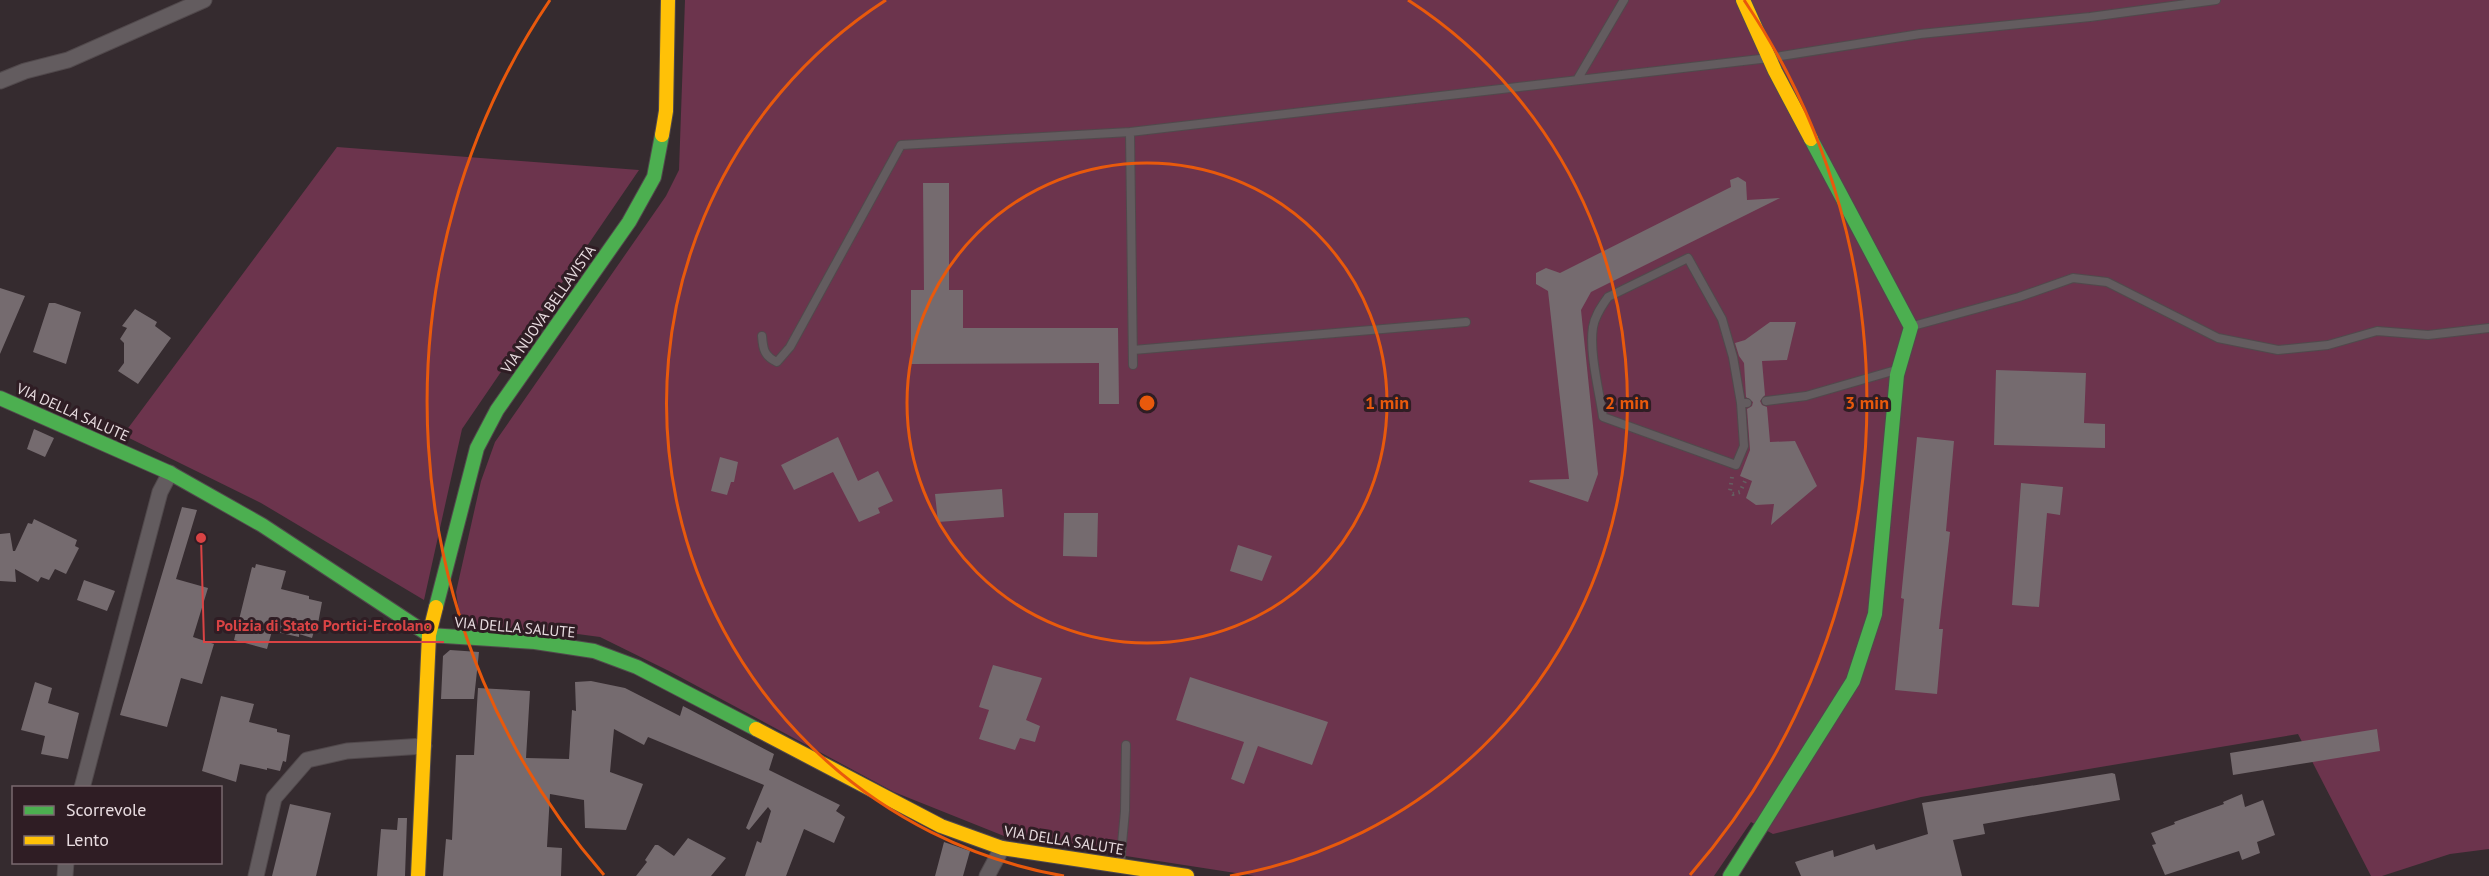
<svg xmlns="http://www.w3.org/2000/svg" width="2489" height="876" viewBox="0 0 2489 876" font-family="'PT Sans',sans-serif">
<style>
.green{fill:#6c344d}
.building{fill:#756b6f}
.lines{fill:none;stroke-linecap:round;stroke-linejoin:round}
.lane-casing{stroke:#51494c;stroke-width:10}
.street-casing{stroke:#51494c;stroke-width:17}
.fast-casing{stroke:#51494c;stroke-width:16}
.slow-casing{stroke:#51494c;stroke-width:16}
.path{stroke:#655e61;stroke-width:4;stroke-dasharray:1.5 4.5;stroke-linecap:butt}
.lane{stroke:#635c5f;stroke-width:8}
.street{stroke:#635c5f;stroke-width:15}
.fast{stroke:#4caf50;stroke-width:14}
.slow{stroke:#ffc107;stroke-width:14}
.ring{fill:none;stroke:#e8590c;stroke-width:3}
.labels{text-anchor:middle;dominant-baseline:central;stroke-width:6;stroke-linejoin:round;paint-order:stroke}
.street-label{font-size:15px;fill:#e8dce0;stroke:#2f1d24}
.centre{fill:#e8590c;stroke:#2f1d24;stroke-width:3}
.ring-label{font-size:18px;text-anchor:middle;font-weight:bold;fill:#e8590c;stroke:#2f1d24;stroke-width:6;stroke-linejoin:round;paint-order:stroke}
.leader{fill:none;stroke:#d94344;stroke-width:2}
.callout-dot{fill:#d94344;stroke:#2f1d24;stroke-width:2}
.callout-label{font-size:16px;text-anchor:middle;font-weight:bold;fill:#d94344;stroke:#2f1d24;stroke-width:6;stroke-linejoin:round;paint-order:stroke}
</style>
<rect width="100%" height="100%" fill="#352b2f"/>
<path class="green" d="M685,0H2489V849L2450,854L2382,876H2371L2298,734L1921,797L1773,834L1751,822L1714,876H1255L1009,838L894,792L669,671L600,637L555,631L468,633L461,623L456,592L481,481L495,442L666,196L679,170Z
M337,147L639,170L462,429L424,600L261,503L123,435Z"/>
<path class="building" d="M1738,177L1746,182L1747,200L1780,198L1591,292L1581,310L1598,474L1588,502L1529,482L1530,480L1569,479L1548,291L1536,284V273L1546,268L1560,273L1731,187L1730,180Z
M923,183H949V290H963V328H1118L1119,404H1099V363L911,364V290H924Z
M0,288L25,296L0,354Z
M49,303H55L81,312L66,364L33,352Z
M135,309L157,322L155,326L171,338L138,384L118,371L124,363V343L120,339L127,328L122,326Z
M1770,322H1796L1787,360L1762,361L1765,395L1760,401L1762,405L1767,407L1770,442L1795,441L1817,486L1771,525L1774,504L1756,505L1746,498L1752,481L1740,476L1750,450L1747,409L1752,406L1753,402L1746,397L1744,363L1739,356L1735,343L1745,340Z
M1996,370L2086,373L2084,423L2105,424V448L1994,445Z
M34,429L54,438L45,457L27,449Z
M838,437L858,481L878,471L893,501L878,508L880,513L859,522L833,472L794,490L781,465Z
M1917,437L1954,441L1946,531L1950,532L1939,629H1943L1937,694L1895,690L1904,599L1901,598Z
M720,457L738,462L734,482H731L727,495L711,491Z
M2021,483L2063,487L2060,515L2047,513L2039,607L2012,605Z
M1002,489L1004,517L938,522L935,494Z
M182,507L197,510L176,579L208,588L193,637L214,644L202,684L181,678L167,727L120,715Z
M1064,513H1098L1097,557L1063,556Z
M34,519L77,540L75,546L79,548L66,574L55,569L49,580L41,577L38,582L15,569L16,582L0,581V534L10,533L13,551H15L28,523L32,524Z
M1238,545L1272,556L1262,581L1230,571Z
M256,564L286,571L281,589L309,596V599L322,602L317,629L315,628L312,638L299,634V637L272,631L267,649L234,640L252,567L255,568Z
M84,580L115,591L107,611L77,600Z
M450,650L479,652L474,699H441L443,656Z
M993,665L1042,678L1026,720L1040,726L1035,742L1020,738L1015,750L979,739L989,710L979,707Z
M1190,677L1328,722L1312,765L1258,746L1244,784L1231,779L1244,742L1176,720Z
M591,681L625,688L680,716L683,706L774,754L769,770L840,805L836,811L845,817L834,843L804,829L786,876H745L757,841L761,843L771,811L768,807L749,830L746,828L764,785L648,737L644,745L614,729L610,772L643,784L626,830L585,828L584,800L550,794L547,847L562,848L561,876H443L446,839L452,840L456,755H474L478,688L530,691L526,758L569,759L572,710L576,711L575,682Z
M35,682L52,688L48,703L79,713L68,759L41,754L45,736L21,730Z
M221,696L254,704L249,722L277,729V732L290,735L286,762L283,761L280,771L267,768V770L240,764L236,782L202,771Z
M2377,729L2380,751L2233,775L2230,753Z
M2112,773L2115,774L2120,800L1983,824L1985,834L1953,840L1962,876H1801L1795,862L1833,850L1834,857L1874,844L1876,850L1928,834L1922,803Z
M2242,794L2245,807L2263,800L2275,835L2257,842L2260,853L2242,860L2239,851L2165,875L2152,845L2156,844L2151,833L2175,824L2174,822L2224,804L2223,802Z
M290,804L331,813L316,876H272Z
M398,818H407L405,876H377L381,829L397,830Z
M688,838L726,858L711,876H636L647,862L645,860L655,845H658L674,856Z
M944,842L970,851L963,876H935Z"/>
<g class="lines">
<g class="lane-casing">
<path id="lane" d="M1577,80L1624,0
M1130,132L1133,365
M1913,326L2019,297L2073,278L2107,282L2218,338L2278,350L2328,345L2377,331L2428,335L2489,328
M762,336C763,349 764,356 777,362L790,347L901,145L1130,132L1769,58L1920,34L2090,17L2216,0
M1133,350L1466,322
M1766,401L1806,396L1896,370
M1741,403L1744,446L1736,465L1603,417C1599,390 1589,352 1593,327C1595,315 1602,306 1608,297L1688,258L1722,319L1733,357L1741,403H1747
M1120,865L1125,811L1126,745"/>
</g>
<g class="street-casing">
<path id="street" d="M0,81L25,71L68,60L204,0
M82,788L160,492L170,473
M65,876L66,862
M256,876L274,798L307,760L347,751L424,746
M987,876L1002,848"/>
</g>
<g class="fast-casing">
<path id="fast" d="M0,398L170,473L262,525L429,635L535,642L594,651L637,667L756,729
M436,607L477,448L497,410L629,222L654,177L662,135
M1730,876L1853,681L1875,614L1897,375L1911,327L1811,139"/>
</g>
<g class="slow-casing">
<path id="slow" d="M1743,0L1775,71L1811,139
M662,135L666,111L668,0
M756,729L941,826L1002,848L1187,876
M418,876L429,635L436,607"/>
</g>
<path class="path" d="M1732,477L1730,491L1733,494L1740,492L1746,479"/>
<use href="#lane" class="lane"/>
<use href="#street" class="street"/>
<use href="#fast" class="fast"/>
<use href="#slow" class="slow"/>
</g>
<g class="ring">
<circle cx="1147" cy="403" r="240"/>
<path d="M1064 876A480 480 0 0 1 886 0M1408 0A480 480 0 0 1 1230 876"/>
<path d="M604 875A720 720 0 0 1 550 0M1744 0A720 720 0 0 1 1690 875"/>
</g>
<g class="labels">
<g class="street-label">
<text transform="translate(548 309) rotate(-55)">VIA NUOVA BELLAVISTA</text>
<text transform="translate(73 412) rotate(24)">VIA DELLA SALUTE</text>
<text transform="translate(515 627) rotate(5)">VIA DELLA SALUTE</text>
<text transform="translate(1064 840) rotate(9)">VIA DELLA SALUTE</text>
</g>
</g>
<circle cx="1147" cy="403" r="9" class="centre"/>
<g class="ring-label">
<text x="1387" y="409">1 min</text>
<text x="1627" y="409">2 min</text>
<text x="1867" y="409">3 min</text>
</g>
<path class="leader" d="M201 538L204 642H444"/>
<circle class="callout-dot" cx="201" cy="538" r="6"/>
<g class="callout-label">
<text x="324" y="631">Polizia di Stato Portici-Ercolano</text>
</g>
<rect x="12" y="786" width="210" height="78" fill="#2f1d24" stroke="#79696f" stroke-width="1.5"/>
<rect x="24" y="806" width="30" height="9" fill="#4caf50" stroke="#79696f" stroke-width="1.5"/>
<text x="66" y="816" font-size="18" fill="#e8dce0">Scorrevole</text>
<rect x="24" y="836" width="30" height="9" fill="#ffc107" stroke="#79696f" stroke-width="1.5"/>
<text x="66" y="846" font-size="18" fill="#e8dce0">Lento</text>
</svg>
